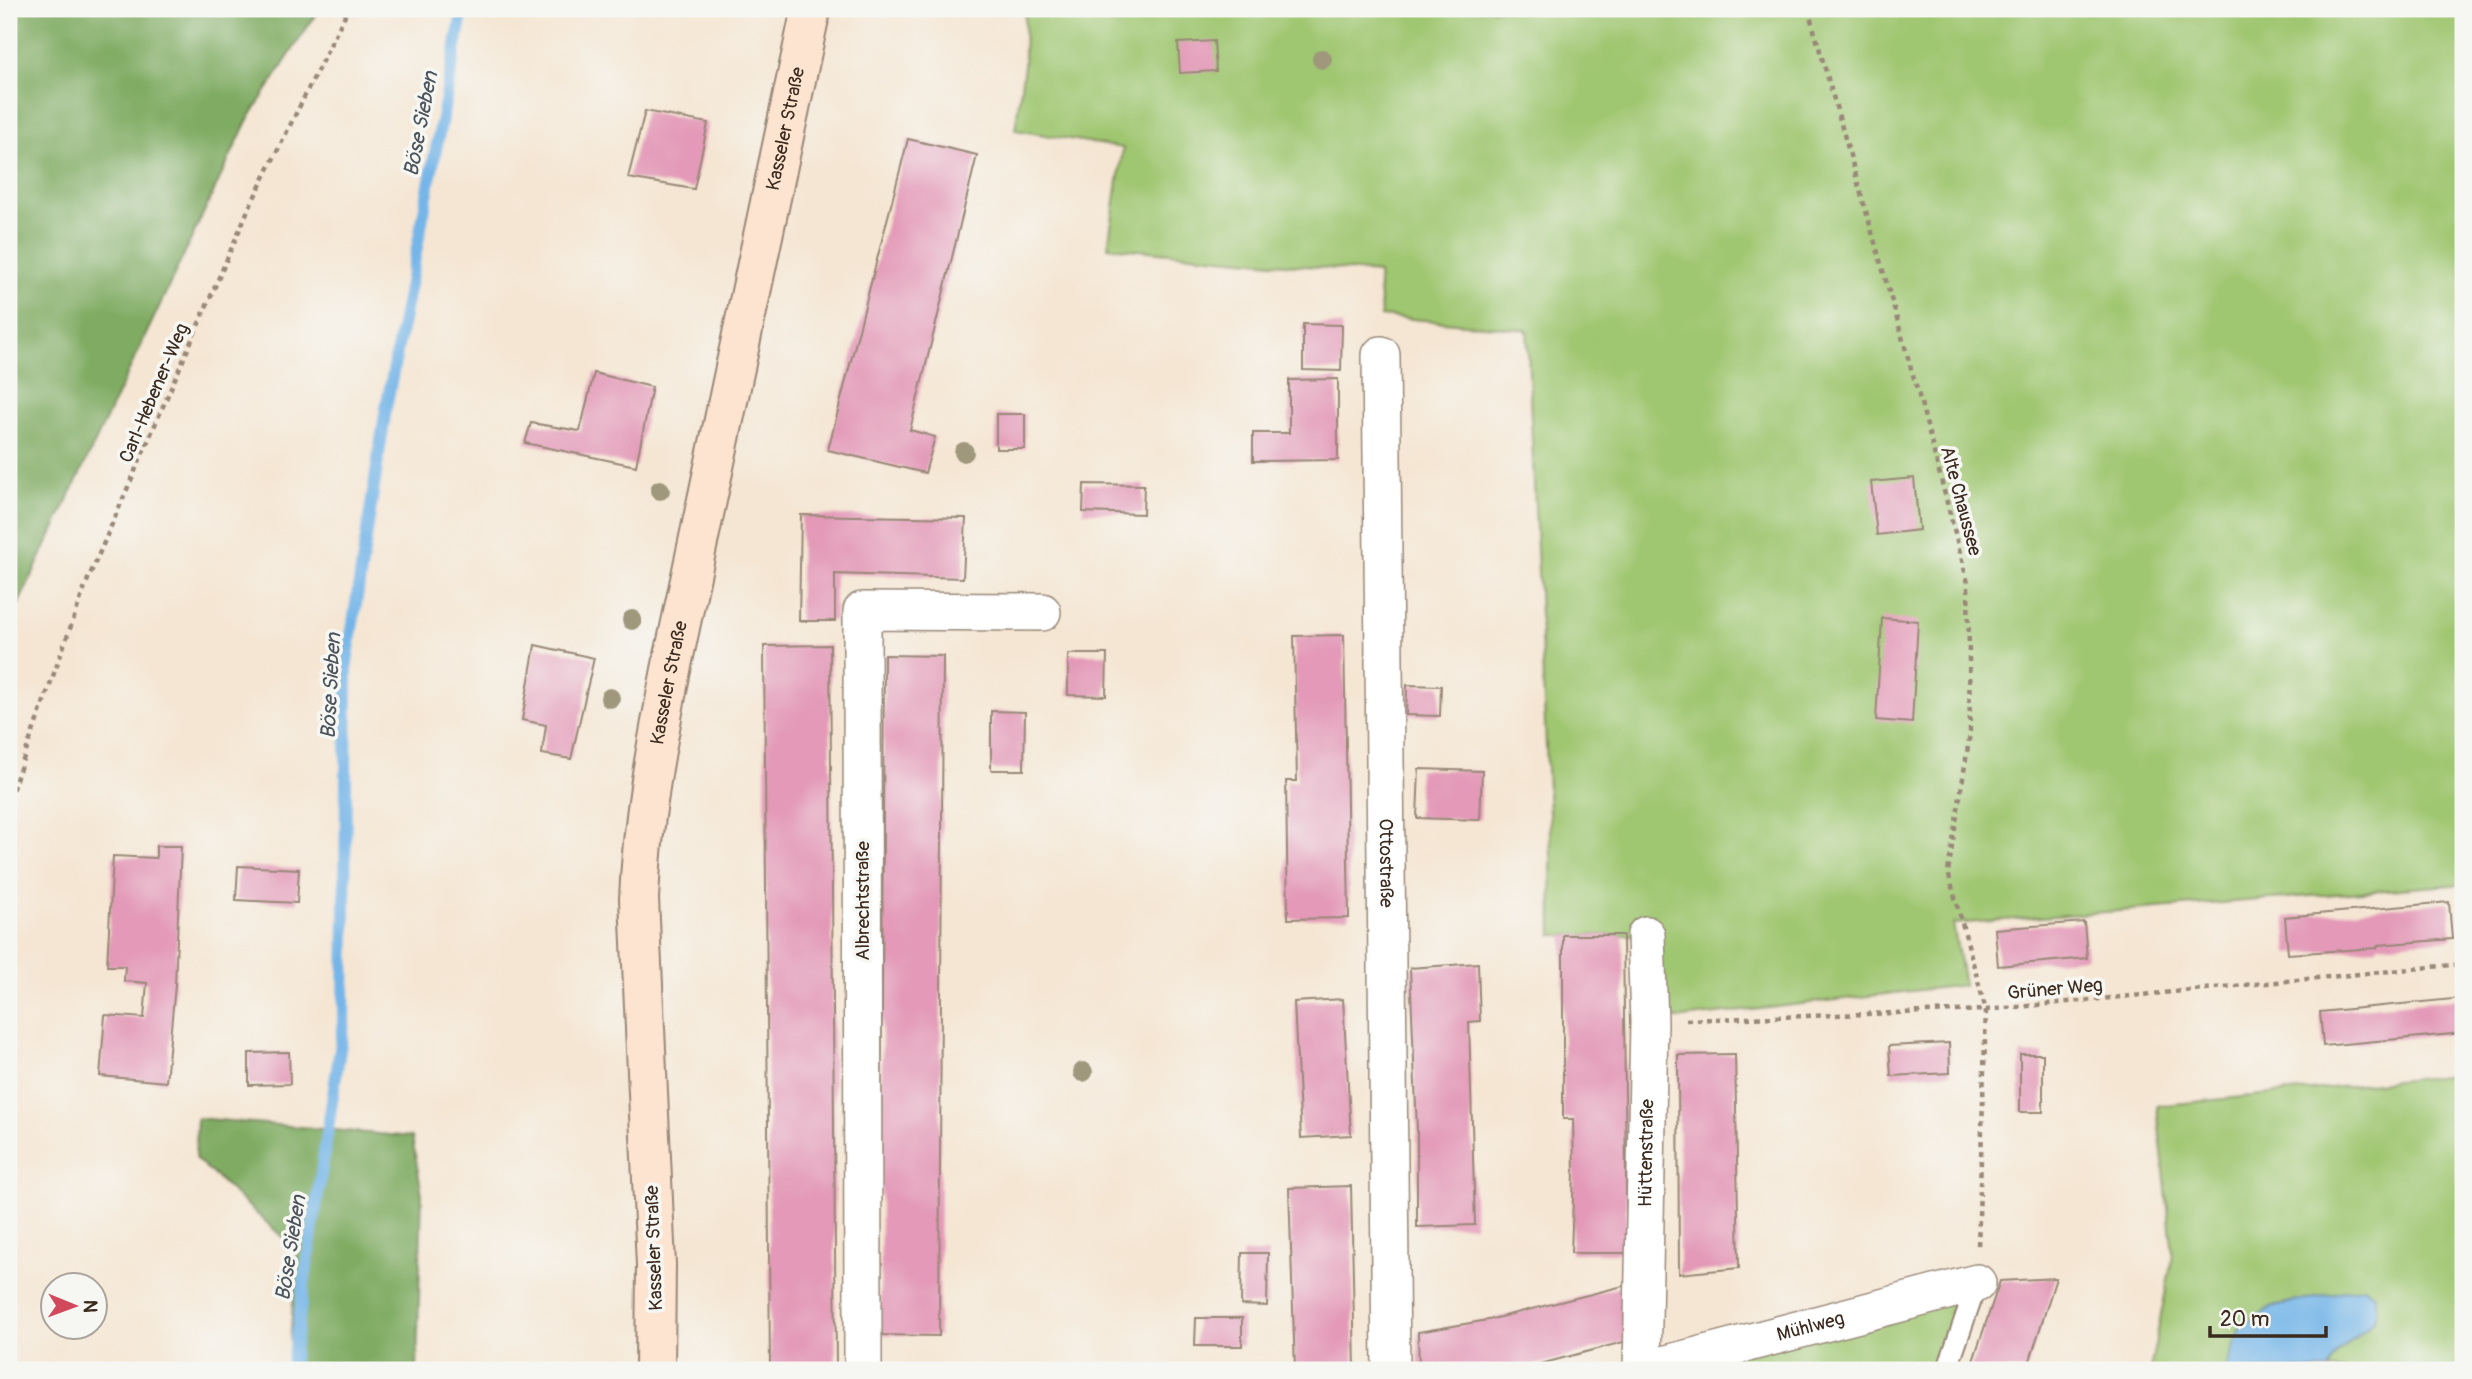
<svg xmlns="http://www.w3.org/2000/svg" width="2472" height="1379" viewBox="0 0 2472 1379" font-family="Pangolin,sans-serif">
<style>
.green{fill:#9fc670;stroke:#6d7847;stroke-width:2}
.forest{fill:#7fab62;stroke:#5d6a40;stroke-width:2}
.water{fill:#74b5e8;stroke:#587083;stroke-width:2}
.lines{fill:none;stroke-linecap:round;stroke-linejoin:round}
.stream{stroke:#74b5e8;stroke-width:12}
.building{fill:#e399b7}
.lane-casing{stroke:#988878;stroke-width:23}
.street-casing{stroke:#988878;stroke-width:40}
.secondary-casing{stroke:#988878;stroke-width:42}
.path{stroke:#988878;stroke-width:4.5;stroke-dasharray:5 5;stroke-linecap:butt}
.lane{stroke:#fff;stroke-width:19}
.street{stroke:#fff;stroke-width:37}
.secondary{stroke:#fde4d0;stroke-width:38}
.tree{fill:#9f987d}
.labels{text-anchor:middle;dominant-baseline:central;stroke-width:7;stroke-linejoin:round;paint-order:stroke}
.street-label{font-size:19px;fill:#3b2a1e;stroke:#f6f6f2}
.water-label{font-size:21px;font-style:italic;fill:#4c545b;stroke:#f6f6f2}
</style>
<rect width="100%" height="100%" fill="#f6f6f2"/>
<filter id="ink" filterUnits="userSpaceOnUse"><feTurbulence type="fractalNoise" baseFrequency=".0143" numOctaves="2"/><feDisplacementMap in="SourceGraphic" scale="14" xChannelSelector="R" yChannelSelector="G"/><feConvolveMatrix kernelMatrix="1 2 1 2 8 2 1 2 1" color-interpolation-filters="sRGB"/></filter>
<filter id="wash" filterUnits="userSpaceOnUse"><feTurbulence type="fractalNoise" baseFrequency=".00686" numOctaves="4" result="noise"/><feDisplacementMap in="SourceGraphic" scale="28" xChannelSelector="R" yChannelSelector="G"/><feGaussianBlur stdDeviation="1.57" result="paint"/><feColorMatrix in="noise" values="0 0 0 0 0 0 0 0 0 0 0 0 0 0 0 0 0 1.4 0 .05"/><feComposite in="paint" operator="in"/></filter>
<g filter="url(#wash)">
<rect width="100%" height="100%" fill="#f5e6d3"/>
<path class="green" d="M1025,9H2463V884L1953,924L1964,985L1649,1022L1646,935H1552L1551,856L1527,330L1381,316L1378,273L1108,247L1123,148L1015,130L1024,66Z
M2463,1074V1370H2328C2331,1364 2334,1356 2339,1351C2358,1330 2383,1329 2375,1295L2363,1288L2273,1306L2240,1328L2226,1370H2150L2173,1255L2157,1106Z
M1977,1283L1947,1370H1644Z"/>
<path class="forest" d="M9,9H319L247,121L9,624Z
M197,1118L412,1137L422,1194L417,1370H288L297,1250L195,1158Z"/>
<path class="water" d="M2363,1287L2375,1295C2383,1329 2358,1330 2339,1351C2334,1356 2331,1364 2328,1370H2226L2240,1328L2273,1306Z"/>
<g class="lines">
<path class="stream" d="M291,1370L344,1023L347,662L386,408L463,9"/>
</g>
<g id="blocks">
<path class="building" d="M1214,41L1216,71L1180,73L1178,43Z
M645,111L708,123L694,189L628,178Z
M908,139L977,155L910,430L935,437L925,473L828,450Z
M1303,324L1342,325L1341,371L1303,370Z
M594,373L652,387L636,466L525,443L531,423L580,431Z
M1338,379V460L1253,461V433H1289V380Z
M996,414H1025V449H996Z
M1914,478L1919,530L1877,535L1871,482Z
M1084,484L1144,485L1143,514L1083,512Z
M801,515L966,518L963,578L835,574V621H799Z
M1882,618L1918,621L1912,723L1876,720Z
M1344,635L1349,918L1288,919L1286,781H1297L1294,636Z
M535,645L594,658L571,759L542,754L546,725L522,720Z
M830,645L836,1370H770L764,646Z
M1068,654H1107L1106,696L1068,695Z
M884,655L943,656L939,1336L880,1335Z
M1407,685L1441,686L1440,716L1406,715Z
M991,711L1025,712L1024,770H991Z
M1419,769L1482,771L1480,820L1417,818Z
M156,846H181L175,985L166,1082L100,1076L105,1015L144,1018L147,983L124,981L125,966H107L113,856L156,858Z
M238,866L299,869L297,903L236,900Z
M2449,902L2452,939L2378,945L2377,948L2288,954L2285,917Z
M2084,922L2087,958L1998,966L1995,929Z
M1563,935H1623L1627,1253H1571L1574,1173L1573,1119H1563Z
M1478,963L1480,1021L1469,1022L1475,1225L1417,1227V1130L1410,968Z
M2463,998V1033L2323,1046L2320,1012Z
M1343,999L1351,1135L1301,1138L1294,1002Z
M1949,1043L1950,1073L1891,1076L1889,1046Z
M289,1052L290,1084L249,1085V1053Z
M1735,1054L1739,1268L1679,1274L1678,1055Z
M2020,1054H2043V1112H2020Z
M1351,1186L1355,1370H1295L1289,1188Z
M1242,1253H1268L1267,1306L1241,1305Z
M2056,1278L2027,1370H1970L2000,1281Z
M1627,1285V1341L1518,1370H1419L1418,1332L1488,1320Z
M1196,1318H1242V1346H1195Z"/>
</g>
</g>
<g filter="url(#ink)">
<use href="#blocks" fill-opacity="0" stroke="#988878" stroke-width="2"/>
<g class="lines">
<g class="lane-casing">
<path id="lane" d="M1947,1370L1977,1283"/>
</g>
<g class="street-casing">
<g id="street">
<path id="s1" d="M1381,355L1391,1370"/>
<path d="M863,1370L862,611L1042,612"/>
<path id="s2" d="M1642,1370L1649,1022L1646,935"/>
<path id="s3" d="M1644,1370L1977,1283"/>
</g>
</g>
<g class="secondary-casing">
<g id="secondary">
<path id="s4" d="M655,1370L656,1265L639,899C642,820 656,747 671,670L811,9"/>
</g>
</g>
<path class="path" d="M1808,9L1921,403L1968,583L1970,734L1948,872L1986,1010L1978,1247
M9,799L86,584L249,208L348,9
M1686,1020L1986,1010L2463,964"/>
<use href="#lane" class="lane"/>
<use href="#street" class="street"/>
<use href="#secondary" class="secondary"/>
</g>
<g class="tree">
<circle cx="1322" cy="59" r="10"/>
<circle cx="964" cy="452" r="10"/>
<circle cx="660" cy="490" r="10"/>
<circle cx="632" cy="620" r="10"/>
<circle cx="610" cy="698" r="10"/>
<circle cx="1083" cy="1072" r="10"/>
</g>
</g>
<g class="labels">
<g class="street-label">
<text stroke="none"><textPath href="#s4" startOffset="1256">Kasseler Straße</textPath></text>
<text transform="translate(154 393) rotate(-67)">Carl-Hebener-Weg</text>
<text transform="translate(1961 501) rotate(75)">Alte Chaussee</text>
<text stroke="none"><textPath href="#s4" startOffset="690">Kasseler Straße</textPath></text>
<text stroke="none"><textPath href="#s1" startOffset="508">Ottostraße</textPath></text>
<text transform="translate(863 901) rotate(-90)">Albrechtstraße</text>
<text transform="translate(2055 989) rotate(-5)">Grüner Weg</text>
<text stroke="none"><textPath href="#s2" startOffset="217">Hüttenstraße</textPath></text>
<text transform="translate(654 1248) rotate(-92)">Kasseler Straße</text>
<text stroke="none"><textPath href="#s3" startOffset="172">Mühlweg</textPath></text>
</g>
<g class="water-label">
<text transform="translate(421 124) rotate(-79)">Böse Sieben</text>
<text transform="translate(331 686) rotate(-87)">Böse Sieben</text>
<text transform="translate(291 1248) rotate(-81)">Böse Sieben</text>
</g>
</g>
<rect width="2472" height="1379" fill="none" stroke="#f6f6f2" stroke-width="35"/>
<g transform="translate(74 1306) rotate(91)"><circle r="33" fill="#f6f6f2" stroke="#aba49d" stroke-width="2"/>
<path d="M0-5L12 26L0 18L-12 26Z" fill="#d1495b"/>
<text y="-10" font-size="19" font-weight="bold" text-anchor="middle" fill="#3b2a1e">N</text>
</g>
<path d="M2210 1326v10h116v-10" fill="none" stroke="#3b2a1e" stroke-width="3.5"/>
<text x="2220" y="1326" font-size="21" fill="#3b2a1e" stroke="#f6f6f2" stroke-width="5" paint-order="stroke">20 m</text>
</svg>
